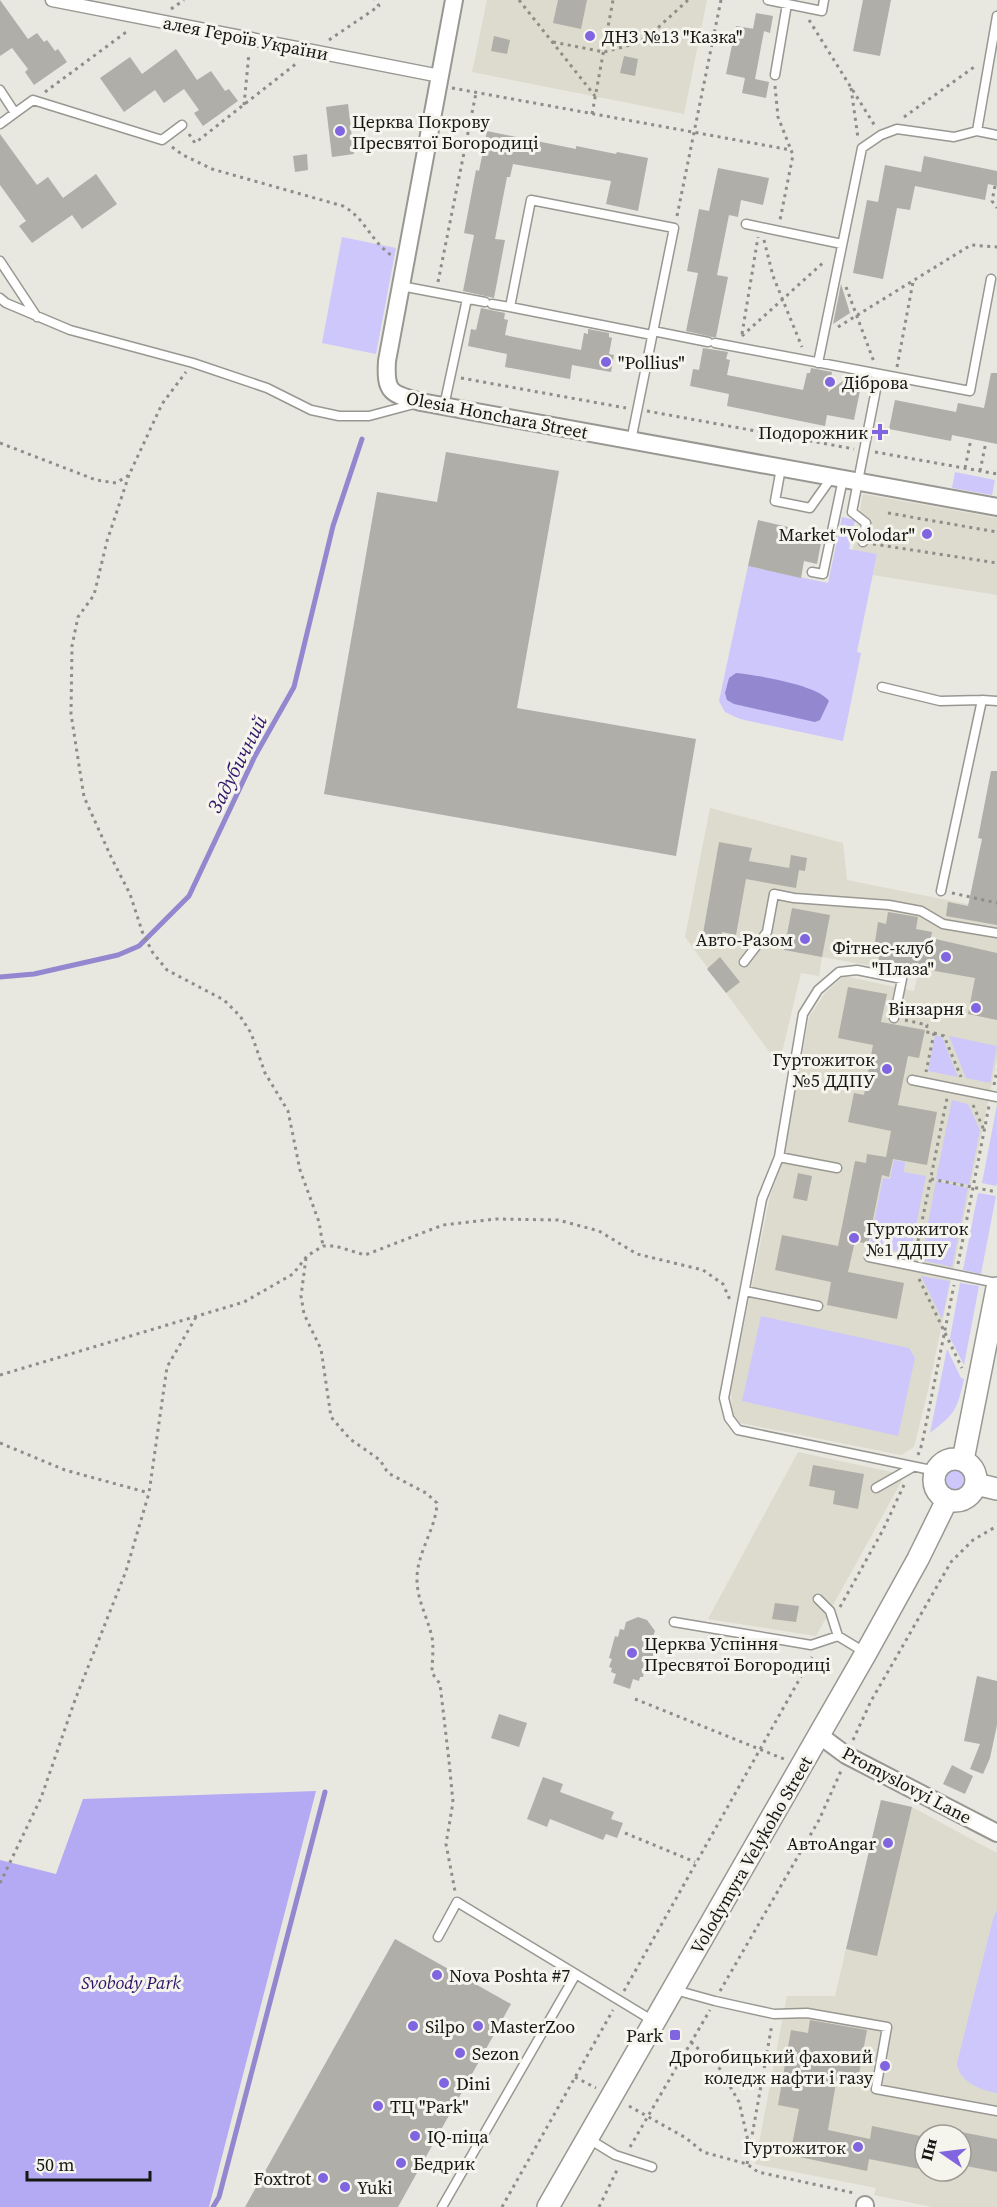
<svg xmlns="http://www.w3.org/2000/svg" width="997" height="2207" viewBox="0 0 997 2207" font-family="'Source Serif 4',serif">
<style>
.built{fill:#dddbcd;fill-rule:evenodd}
.green{fill:#cdc7fc}
.forest{fill:#b4a9f3}
.water{fill:#9387cf}
.lines{fill:none;stroke-linecap:round;stroke-linejoin:round}
.stream{stroke:#9387cf;stroke-width:5}
.building{fill:#afaea8}
.service-casing{stroke:#989791;stroke-width:11}
.pedestrian-casing{stroke:#989791;stroke-width:15}
.minor-casing{stroke:#989791;stroke-width:20}
.tertiary-casing{stroke:#989791;stroke-width:24}
.path{stroke:#8e8d88;stroke-width:3;stroke-dasharray:3 4.5;stroke-linecap:butt}
.service{stroke:#fff;stroke-width:8}
.pedestrian{stroke:#fff;stroke-width:12}
.minor{stroke:#fff;stroke-width:16}
.tertiary{stroke:#fff;stroke-width:21}
.poi-dot{fill:#8164df;stroke:#f5f4ed;stroke-width:2}
.labels{text-anchor:middle;dominant-baseline:central;stroke-width:6;stroke-linejoin:round;paint-order:stroke}
.poi-label{font-size:18px;fill:#161613;stroke:#f5f4ed;text-anchor:start}
.street-label{font-size:18px;fill:#161613;stroke:#f5f4ed}
.park-label{font-size:18px;font-style:italic;fill:#2e1166;stroke:#f5f4ed}
.water-label{font-size:20px;font-style:italic;fill:#32166a;stroke:#f5f4ed}
</style>
<rect width="100%" height="100%" fill="#e8e7e0"/>
<path class="built" d="M487,0H707L684,114L472,72Z
M863,494L997,518V595L873,575L877,555L853,550Z
M710,808L843,843L847,880L997,910V1059L929,1386L914,1447L901,1455L740,1423L732,1412L731,1389L770,1196L782,1164L809,1017L825,993L844,976L914,991L918,974L822,957L819,976L801,973L779,1065L685,937Z
M798,1452L905,1475L816,1636L708,1619Z
M881,1800L912,1807L997,1853V2207H932L874,2195L876,2188L755,2164L787,1996H835ZM925,2135H961V2171H925Z"/>
<path class="green" d="M342,237L396,248L376,354L322,343Z
M955,472L995,480L992,495L952,488Z
M842,517L855,520L849,549L877,554L857,652L861,653L843,741L740,719L725,712L719,701L748,566L828,583Z
M935,1035L942,1037L958,1077L928,1071Z
M949,1036L997,1046L990,1083L966,1078Z
M952,1100L968,1104L980,1130L969,1185L936,1179Z
M997,1105V1183L996,1186L982,1183Z
M894,1160L905,1162L904,1172L926,1176L910,1254L869,1246L883,1178L890,1179Z
M936,1181L968,1188L952,1267L921,1260Z
M978,1193L996,1196L981,1274L963,1270Z
M921,1276L950,1281L942,1319Z
M960,1283L979,1286L964,1365L950,1338Z
M761,1316L909,1348L915,1358L898,1436L742,1401Z
M947,1349L961,1378L964,1379C957,1410 955,1414 930,1433Z
M942 1480a13 13 0 1 1 26 0a13 13 0 1 1-26 0Z
M997,1910V2093C980,2090 959,2082 957,2063L993,1919Z"/>
<path class="forest" d="M316,1791L209,2207H0V1860L56,1874L83,1799Z"/>
<path class="water" d="M736,673C756,675 818,685 829,701L820,720L815,722L734,704L727,700L725,693L729,678Z"/>
<g class="lines">
<path class="stream" d="M0,977L34,974L118,955L139,946L189,896L255,756L294,687L333,526L362,439
M213,2207L219,2197L325,1792"/>
</g>
<path class="building" d="M0,0L28,39L37,33L44,42L47,40L55,51L58,49L67,62L34,85L25,72L28,69L12,48L0,56Z
M558,0H587L581,29L553,23Z
M863,0H891L880,56L853,51Z
M756,13L773,16L770,33L764,31L755,79L769,82L766,98L742,93L745,78L726,74L736,26L761,30L753,29Z
M494,36L510,40L507,54L491,51Z
M176,49L197,80L211,71L225,91L229,89L238,101L203,126L194,113L199,110L184,89L164,103L155,90L124,112L100,78L130,57L142,74Z
M624,56L638,59L635,76L620,73Z
M348,104L354,154L332,157L326,107Z
M487,131L576,149V146L616,154L617,152L648,158L638,211L606,204L611,181L513,164L510,177H507L495,239L505,240L494,298L463,291L474,235L464,233L476,170L479,171Z
M0,134L37,185L48,177L63,198L96,174L117,204L82,229L72,215L32,243L19,226L26,221L0,185Z
M307,154L308,170L295,172L293,156Z
M924,156L997,171V186L988,184L985,200L915,186L910,210L897,208L883,279L853,273L867,200L878,202L885,165L921,172Z
M718,168L769,178L763,205L741,200L738,217L729,215L717,275L728,277L716,337H712L686,331L698,273L687,271L699,209L709,211Z
M841,284L850,313L833,324Z
M481,308L505,313L504,319L508,320L505,335L524,339L581,350L584,333L588,334V329L609,333V337L612,338L609,354L614,355L611,372L572,365L570,379L505,367L507,354L468,346L471,329L476,330Z
M703,348L728,352L726,359L730,360L727,375L803,390L807,373H810L811,368L832,372L828,392L851,375L859,377L862,381L854,420L827,415L825,426L727,406L729,394L690,386L693,369L699,370Z
M991,373H997V444L952,435L951,441L889,429L895,400L956,412L958,403L984,408Z
M446,452L559,471L517,708L696,739L676,856L324,794L377,492L437,502Z
M758,520L801,530L800,538L821,543L817,564L804,561L801,578L748,566Z
M991,771H997V925L946,916L948,902L968,906L982,839L978,838Z
M719,842L752,848L749,861L789,868L791,855L807,858L805,871L799,870L796,888L746,879L736,935L722,932L720,948L701,945Z
M792,908L830,915L822,957L784,950Z
M888,912L918,917L916,929L932,932L931,938L997,953V1020L968,1014L975,978L878,961L882,943L875,942L878,922L886,924Z
M720,957L740,982L726,993L707,969Z
M848,987L887,994L881,1022L925,1030L919,1058L908,1056L898,1105L937,1112L927,1165L893,1159L889,1177L882,1175L868,1244L855,1241L848,1272L904,1283L897,1319L827,1305L831,1282L775,1270L782,1235L838,1246L855,1161L866,1163L867,1154L886,1157L891,1131L848,1122L854,1093L864,1095L873,1045L838,1038Z
M798,1173L812,1176L807,1201L793,1198Z
M813,1465L864,1474L858,1509L833,1504L835,1491L809,1486Z
M775,1603L799,1606L796,1622L772,1619Z
M638,1617L647,1620L655,1631L652,1639L656,1640L653,1648L655,1649L649,1670L645,1669L643,1677H640L639,1681L633,1679L630,1689L613,1683L616,1674L611,1672L612,1668L609,1667L612,1659L609,1658L615,1636L618,1637L620,1629L624,1630L626,1622Z
M977,1676L997,1681V1725L990,1758L983,1774L970,1769L980,1744L964,1741Z
M499,1714L527,1723L519,1747L491,1738Z
M952,1765L973,1776L965,1794L943,1784Z
M543,1777L563,1784L560,1792L614,1812L611,1819L623,1823L617,1838L606,1834L603,1840L550,1819L547,1827L527,1819Z
M881,1800L912,1807L877,1956L846,1949Z
M395,1939L511,2004L398,2207H245Z
M810,2020L867,2030L859,2074L838,2071L828,2130L870,2139L872,2126L925,2137V2170L869,2159L867,2171L790,2155L799,2109L778,2105L791,2030L808,2033Z
M961,2132L997,2139V2172L961,2165Z"/>
<g class="lines">
<g class="service-casing">
<path id="service" d="M768,0L822,11L824,0
M775,75L787,4
M0,90L15,113L33,100L162,140L182,125
M0,124L15,113
M977,131L997,16
M746,224L842,244
M0,261L37,317
M401,286L485,302
M0,298L6,303L70,330L193,363L267,388L311,410L339,416H369L414,404
M492,304L510,307
M653,331L708,342
M715,343L970,391L991,279
M818,363L862,148L881,135L897,129L954,137L977,131L997,135
M444,406L467,299
M631,441L674,228L531,200L510,307L652,335
M781,468L775,501L810,508L832,477
M863,542L866,523L852,512L879,374
M812,572L823,574L843,479
M882,687L940,701L982,700
M941,891L982,700L997,701
M744,962L767,932L774,894L794,898L889,905L921,911L943,924L997,933
M894,1018L902,979L857,970L839,972L818,990L803,1014L779,1157L762,1199L724,1398L729,1418L738,1430L936,1471
M912,1080L997,1097
M779,1157L837,1168
M869,1257L997,1283
M745,1291L818,1306
M876,1488L913,1467
M818,1599L830,1611L838,1636
M674,1622L811,1645L838,1636L866,1653
M438,1937L457,1902L655,2022
M675,1990L715,2001L774,2014L807,2013L887,2027L876,2089L997,2111
M589,2139L615,2155L652,2167
M442,2207L576,1974"/>
</g>
<g class="pedestrian-casing">
<path id="pedestrian" d="M52,0L440,76"/>
</g>
<g class="minor-casing">
<path id="minor" d="M454,0L387,361C385,393 391,394 421,402L997,507
M819,1735L846,1755L997,1833
M865,2207V2205"/>
</g>
<g class="tertiary-casing">
<path id="tertiary" d="M934 1480a21 21 0 1 1 42 0a21 21 0 1 1-42 0Z
M963,1460L997,1288
M976,1484L997,1489
M548,2207L866,1653L918,1559L947,1500"/>
</g>
<path class="path" d="M519,0L595,96
M171,9L184,0
M809,20L875,126
M329,40L379,6L375,0
M553,42L604,52L634,44L649,36L688,0
M775,86L778,117L791,150
M452,88L791,150L793,155L780,220
M851,88L858,138
M45,92L129,30
M244,105L249,53
M592,114L613,0
M904,117L977,65
M189,134L195,143L297,63
M172,147L183,155L212,169L343,206C364,217 371,241 391,255
M995,186L992,201L997,208
M677,216L721,0
M764,240L773,276L802,347
M438,282L476,93
M846,287L874,362
M838,327L971,245L997,247
M742,334L758,237
M742,336L825,261
M897,367L913,282
M461,378L626,408
M647,411L854,449
M0,443L96,480L116,483L129,475L162,404L186,372
M875,452L997,474
M965,468L971,439
M980,471L986,442
M129,475L107,541L94,595L78,617L72,646L71,714L84,797L112,859L130,894L143,934L153,953L167,970L224,1000L240,1016L251,1033L265,1073L288,1111L300,1170L319,1222L323,1246
M888,513L997,532
M873,544L997,563
M952,893L997,903
M905,1020L927,1025L926,1032L934,1033L926,1072
M934,1033L944,1036L961,1077
M994,1085L997,1070
M973,1105L984,1130
M931,1179L997,1192
M915,1256L947,1098
M306,1258L301,1296L304,1314L321,1349L331,1417L350,1439L380,1460L388,1473L426,1493L437,1503C436,1529 417,1552 417,1579C417,1600 427,1616 432,1637C434,1649 432,1661 432,1673L440,1684L449,1761L453,1802L446,1844L455,1891
M958,1264L989,1106
M919,1279L962,1368
M0,1375L244,1302L293,1274L307,1256L323,1246H335L365,1255L443,1225L496,1219L558,1220L599,1231L637,1254L703,1270L723,1284L730,1300
M0,1443L65,1470L149,1493
M918,1455L922,1444L954,1285
M840,1607L883,1530L904,1485
M635,1699L784,1759
M853,1740L871,1701L951,1562L973,1540L997,1526
M625,1833L695,1862
M0,1883L41,1798L75,1700L126,1571L149,1493L167,1367L196,1317
M624,1991L812,1657
M720,1991L819,1820L841,1771
M691,2042L720,2069L739,2102L749,2145
M575,2077L596,2088
M629,2106L686,2138L703,2152L747,2164L758,2172L854,2193
M630,2147L710,2010
M747,2164L772,2024
M502,2207L613,2010
M599,2207L618,2168"/>
<use href="#service" class="service"/>
<use href="#pedestrian" class="pedestrian"/>
<use href="#minor" class="minor"/>
<use href="#tertiary" class="tertiary"/>
</g>
<g class="poi-dot">
<circle cx="590" cy="36" r="6"/>
<circle cx="340" cy="131" r="6"/>
<circle cx="606" cy="362" r="6"/>
<circle cx="830" cy="382" r="6"/>
<path d="M877 423h6v6h6v6h-6v6h-6v-6h-6v-6h6z"/>
<circle cx="927" cy="534" r="6"/>
<circle cx="805" cy="939" r="6"/>
<circle cx="946" cy="957" r="6"/>
<circle cx="976" cy="1008" r="6"/>
<circle cx="887" cy="1069" r="6"/>
<circle cx="854" cy="1238" r="6"/>
<circle cx="632" cy="1653" r="6"/>
<circle cx="888" cy="1843" r="6"/>
<circle cx="437" cy="1975" r="6"/>
<circle cx="413" cy="2026" r="6"/>
<circle cx="478" cy="2026" r="6"/>
<rect x="669" y="2029" width="12" height="12" rx="3"/>
<circle cx="460" cy="2053" r="6"/>
<circle cx="885" cy="2066" r="6"/>
<circle cx="444" cy="2083" r="6"/>
<circle cx="378" cy="2106" r="6"/>
<circle cx="415" cy="2136" r="6"/>
<circle cx="858" cy="2147" r="6"/>
<circle cx="401" cy="2163" r="6"/>
<circle cx="323" cy="2178" r="6"/>
<circle cx="345" cy="2187" r="6"/>
</g>
<g class="labels">
<g class="poi-label">
<text x="602" y="36">ДНЗ №13 "Казка"</text>
<text x="352" y="121">Церква Покрову<tspan x="352" dy="21">Пресвятої Богородиці</tspan></text>
<text x="618" y="362">"Pollius"</text>
<text x="842" y="382">Діброва</text>
<text x="868" y="432" text-anchor="end">Подорожник</text>
<text x="915" y="534" text-anchor="end">Market "Volodar"</text>
<text x="793" y="939" text-anchor="end">Авто-Разом</text>
<text x="934" y="947" text-anchor="end">Фітнес-клуб<tspan x="934" dy="21">"Плаза"</tspan></text>
<text x="964" y="1008" text-anchor="end">Вінзарня</text>
<text x="875" y="1059" text-anchor="end">Гуртожиток<tspan x="875" dy="21">№5 ДДПУ</tspan></text>
<text x="866" y="1228">Гуртожиток<tspan x="866" dy="21">№1 ДДПУ</tspan></text>
<text x="644" y="1643">Церква Успіння<tspan x="644" dy="21">Пресвятої Богородиці</tspan></text>
<text x="876" y="1843" text-anchor="end">АвтоAngar</text>
<text x="449" y="1975">Nova Poshta #7</text>
<text x="425" y="2026">Silpo</text>
<text x="490" y="2026">MasterZoo</text>
<text x="663" y="2035" text-anchor="end">Park</text>
<text x="472" y="2053">Sezon</text>
<text x="873" y="2056" text-anchor="end">Дрогобицький фаховий<tspan x="873" dy="21">коледж нафти і газу</tspan></text>
<text x="456" y="2083">Dini</text>
<text x="390" y="2106">ТЦ "Park"</text>
<text x="427" y="2136">IQ-піца</text>
<text x="846" y="2147" text-anchor="end">Гуртожиток</text>
<text x="413" y="2163">Бедрик</text>
<text x="311" y="2178" text-anchor="end">Foxtrot</text>
<text x="357" y="2187">Yuki</text>
</g>
<g class="street-label">
<text transform="translate(246 38) rotate(11)">алея Героїв України</text>
<text transform="translate(497 415) rotate(11)">Olesia Honchara Street</text>
<text transform="translate(907 1785) rotate(28)">Promyslovyi Lane</text>
<text transform="translate(751 1855) rotate(-60)">Volodymyra Velykoho Street</text>
</g>
<g class="park-label">
<text x="131" y="1982">Svobody Park</text>
</g>
<g class="water-label">
<text transform="translate(237 764) rotate(-63)">Задубичний</text>
</g>
</g>
<g transform="translate(943 2153) rotate(284)"><circle r="28" fill="#f5f4ed" stroke="#9c9b96" stroke-width="1.5"/>
<path d="M0-4.5L10 22L0 15L-10 22Z" fill="#8164df"/>
<text y="-9" font-size="16" font-weight="bold" text-anchor="middle" fill="#161613">Пн</text>
</g>
<path d="M27 2171v9h123v-9" fill="none" stroke="#161613" stroke-width="3"/>
<text x="36" y="2171" font-size="18" fill="#161613" stroke="#f5f4ed" stroke-width="4.5" paint-order="stroke">50 m</text>
</svg>
